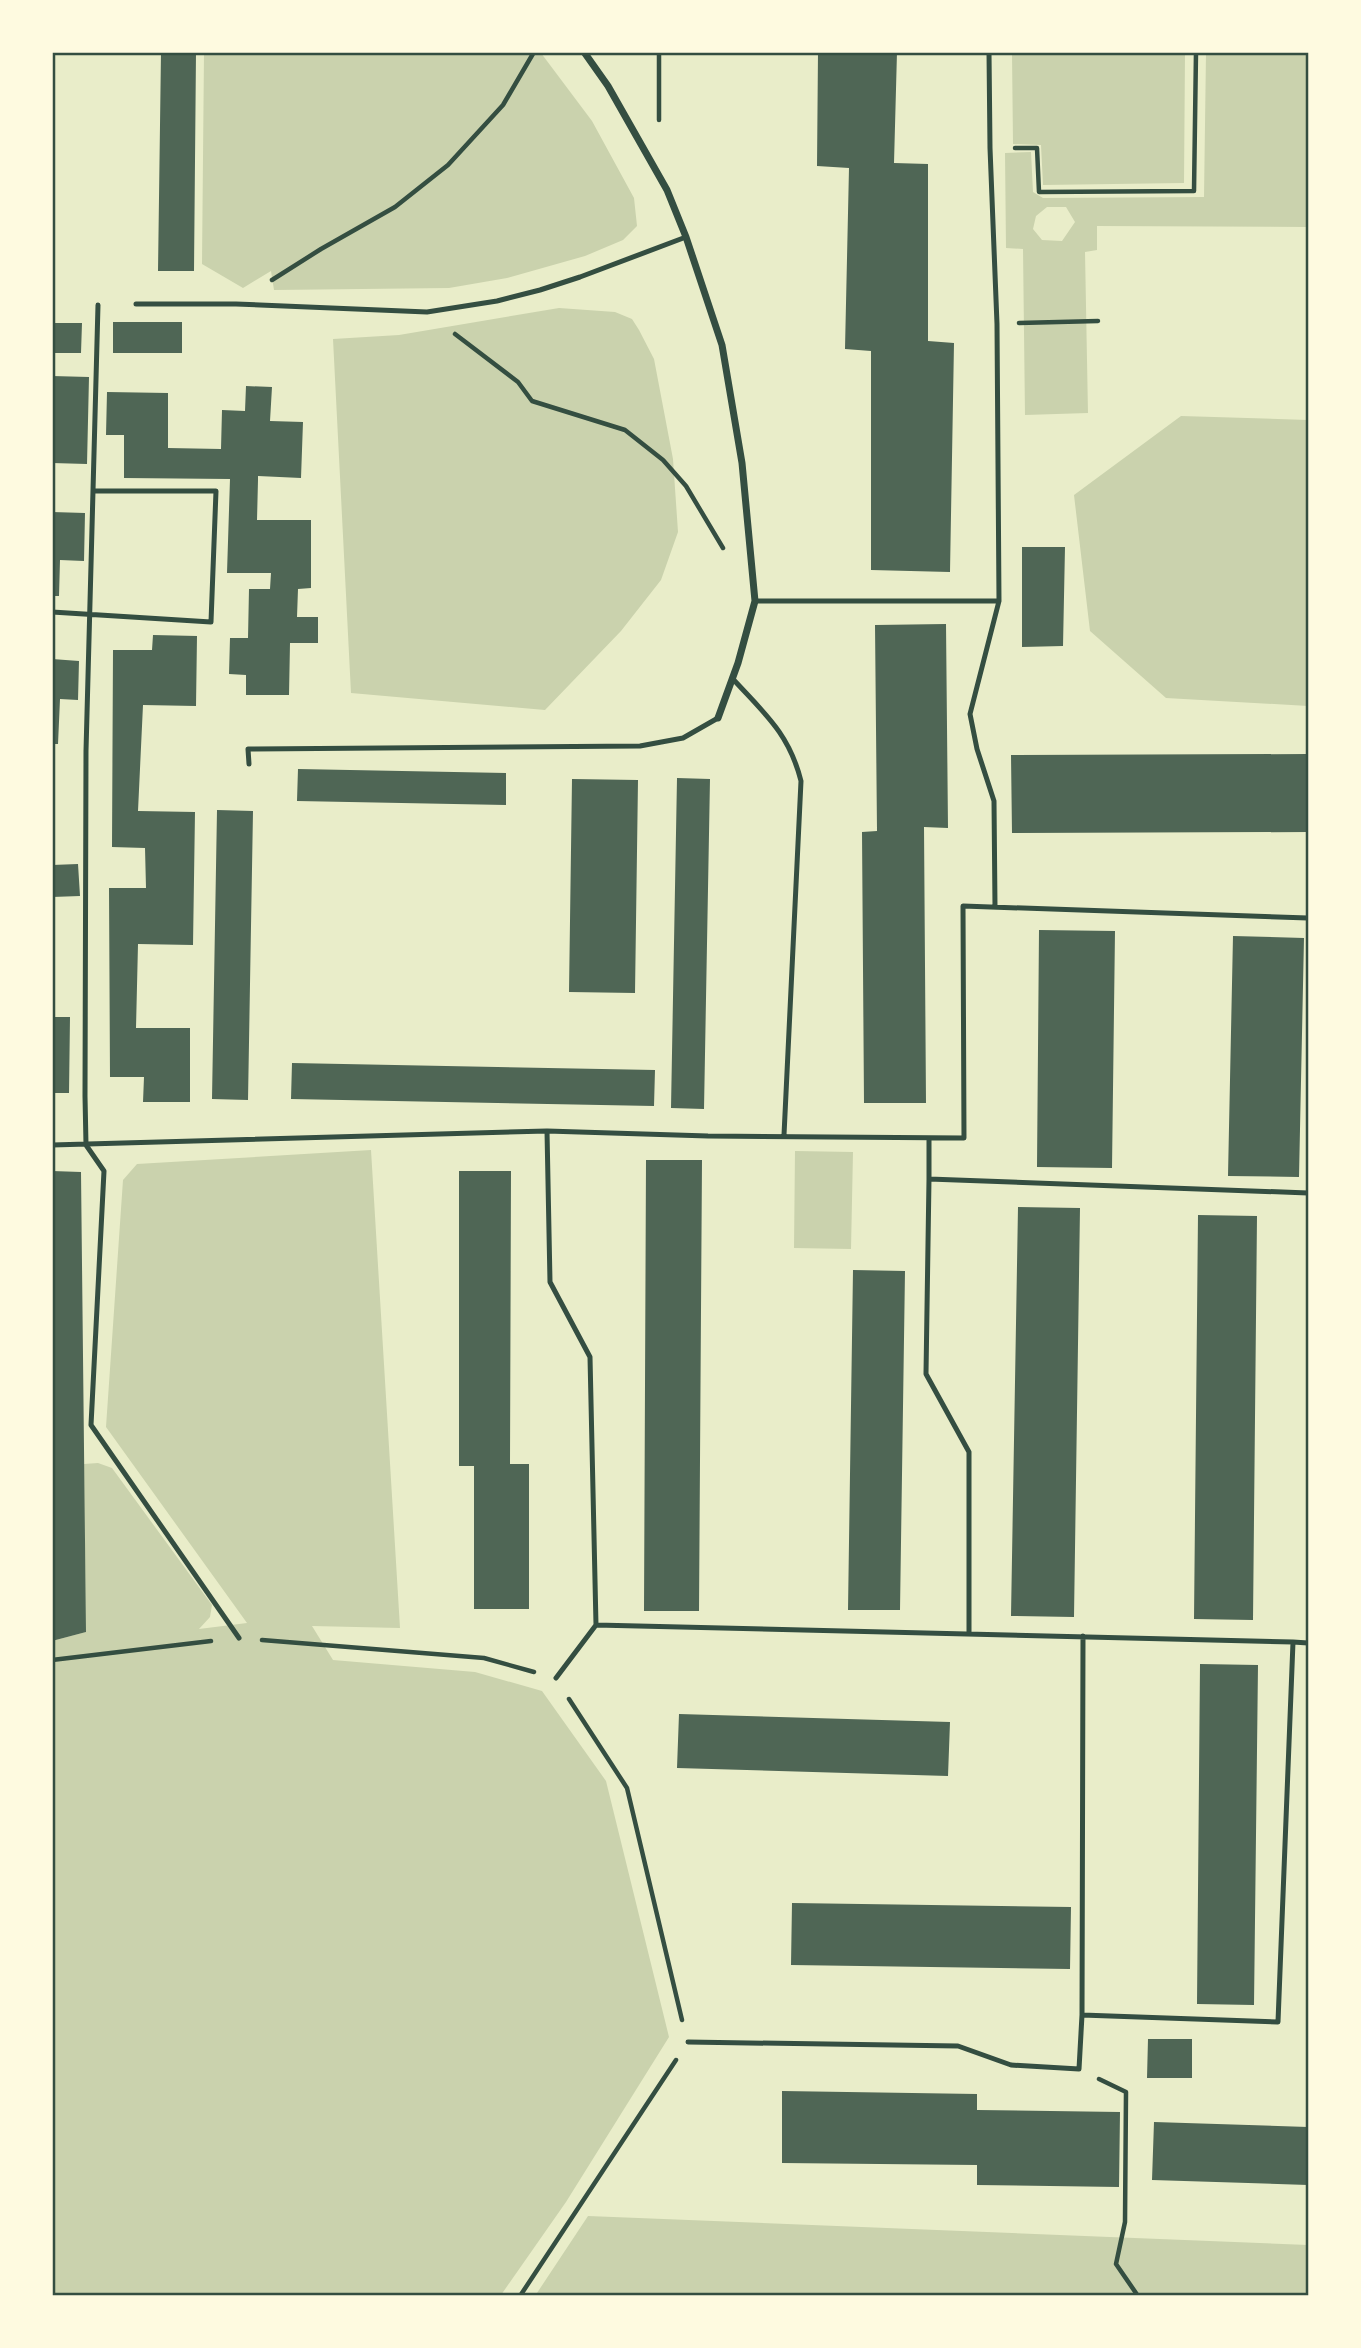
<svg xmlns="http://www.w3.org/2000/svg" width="1361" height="2348" viewBox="0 0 1361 2348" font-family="Merriweather,serif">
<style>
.green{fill:#cad2ad;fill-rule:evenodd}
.building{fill:#4f6655}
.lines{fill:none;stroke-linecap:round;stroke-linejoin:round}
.path{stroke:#344e41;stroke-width:4.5}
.service{stroke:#344e41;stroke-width:5}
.minor{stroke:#344e41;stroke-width:7}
.neatline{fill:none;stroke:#344e41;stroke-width:2.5}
</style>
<rect width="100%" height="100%" fill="#e9edc9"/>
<path class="green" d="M204,53H541L592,121L634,198L637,226L623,240L585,256L507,278L449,288L274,290L271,271L243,288L202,264Z
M1012,53H1185L1184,183L1043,185L1041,145L1013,144Z
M1206,53H1308V227L1097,226V250L1085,252L1088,413L1025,415L1023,249L1006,248L1005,153L1031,152L1033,192L1043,198L1204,197ZM1047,207H1066L1075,222L1062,241L1042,240L1033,229L1036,216Z
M559,308L615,312L632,319L639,330L654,359L673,459L678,532L661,580L621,631L545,710L351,693L333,339L399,335Z
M1181,416L1308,420V706L1166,698L1090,631L1074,495Z
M371,1150L400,1628L312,1626L333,1660L475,1672L542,1691L606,1781L669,2037L566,2202L501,2295H53L52,1641L86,1632L84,1464L98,1463L112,1468L212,1605L210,1617L199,1629L247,1623L106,1427L123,1180L137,1164Z
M795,1151L853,1152L851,1249L794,1248Z
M588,2216L1308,2245V2295L535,2296Z"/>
<path class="building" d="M161,52H196L194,271H158Z
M818,52H897L894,163L928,164V341L954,343L950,572L871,570V351L845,349L849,168L817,166Z
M113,322H182V353H113Z
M52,323H82L81,353H52Z
M52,376L89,377L87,464L52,463Z
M246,386L272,387L270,421L303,422L301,478L258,476V480L257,520H311V588L298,589L297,617H318V643H290L289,695H246V675L229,674L230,638H248L249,589H270L271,573H227L230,479L124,478V435H106L107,392L168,393V448L221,449L222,410L245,411Z
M52,512L85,513L84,561L60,560L59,596H52Z
M1022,547H1065L1063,646L1022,647Z
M946,624L948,828L924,827L926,1103H864L862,832L877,831L875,625Z
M153,635L197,636L196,706L143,705L138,811L195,812L193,945L138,944L136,1028H190V1102H143L144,1077H110L109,888H146L145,848L112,847L113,650H152Z
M52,659L79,661L78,700L60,699L58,744H52Z
M1308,754V832L1012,833L1011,755Z
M298,769L506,773V805L297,801Z
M677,778L710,779L704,1109L671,1108Z
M572,779L638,780L635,993L569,992Z
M217,810L253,811L248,1100L212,1099Z
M78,864L80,896L52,897V865Z
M1039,930L1115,931L1112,1168L1037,1167Z
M1233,936L1304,938L1299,1177L1228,1176Z
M52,1017H70L69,1093H52Z
M292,1063L655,1070L654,1106L291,1099Z
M646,1160H702L699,1611H644Z
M52,1171L81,1172L86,1632L52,1641Z
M459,1171H511L510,1464H529V1609H474V1466H459Z
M1018,1207L1080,1208L1074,1617L1011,1616Z
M1198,1215L1257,1216L1253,1620L1194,1619Z
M853,1270L905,1271L900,1610H848Z
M1200,1664L1258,1665L1254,2005L1197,2004Z
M679,1714L950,1722L948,1776L677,1768Z
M792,1903L1071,1907L1070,1969L791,1965Z
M1148,2039H1192V2078H1147Z
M782,2091L977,2094V2110L1120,2112L1119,2187L977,2185V2165L782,2163Z
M1154,2122L1308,2127V2185L1152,2180Z"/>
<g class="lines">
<path class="path" d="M659,52V120
M1015,148H1037L1039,192L1194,191L1196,52
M272,280L321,249L395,207L448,165L503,105L534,52
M1019,323L1098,321
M455,334L518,382L532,401L625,430L663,460L686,486L723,548
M262,1640L484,1658L534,1672
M52,1660L211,1641
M569,1699L627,1788L682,2020
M1099,2079L1126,2092L1125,2222L1116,2264L1138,2296
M520,2296L676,2060"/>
<path class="service" d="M136,304H236L427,312L497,301L540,290L580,277L686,237
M98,305L86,751L85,1096L86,1145L104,1171L91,1425L239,1638
M755,601H999L997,324L990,148L989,52
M52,612L211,622L216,491H94
M732,678C764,713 789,733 801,781L784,1135
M249,764L248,749L640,746L683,738L718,718
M995,907L994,801L977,749L970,714L999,601
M547,1131L550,1282L590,1357L596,1625
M929,1138V1179
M52,1145L547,1131L708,1136L964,1138L963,906L1308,918
M969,1633V1452L926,1374L929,1179L1308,1193
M1293,1642L1308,1643
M556,1678L596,1625L1293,1642L1278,2022L1082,2015L1079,2069L1011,2065L958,2046L688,2042
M1082,2015L1083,1636"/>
<path class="minor" d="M584,52L608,86L667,190L686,237L722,345L742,463L755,601L738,663L718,718"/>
</g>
<rect width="1361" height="2348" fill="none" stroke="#fefae0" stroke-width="108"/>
<rect x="54" y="54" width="1253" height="2240" class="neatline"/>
</svg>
